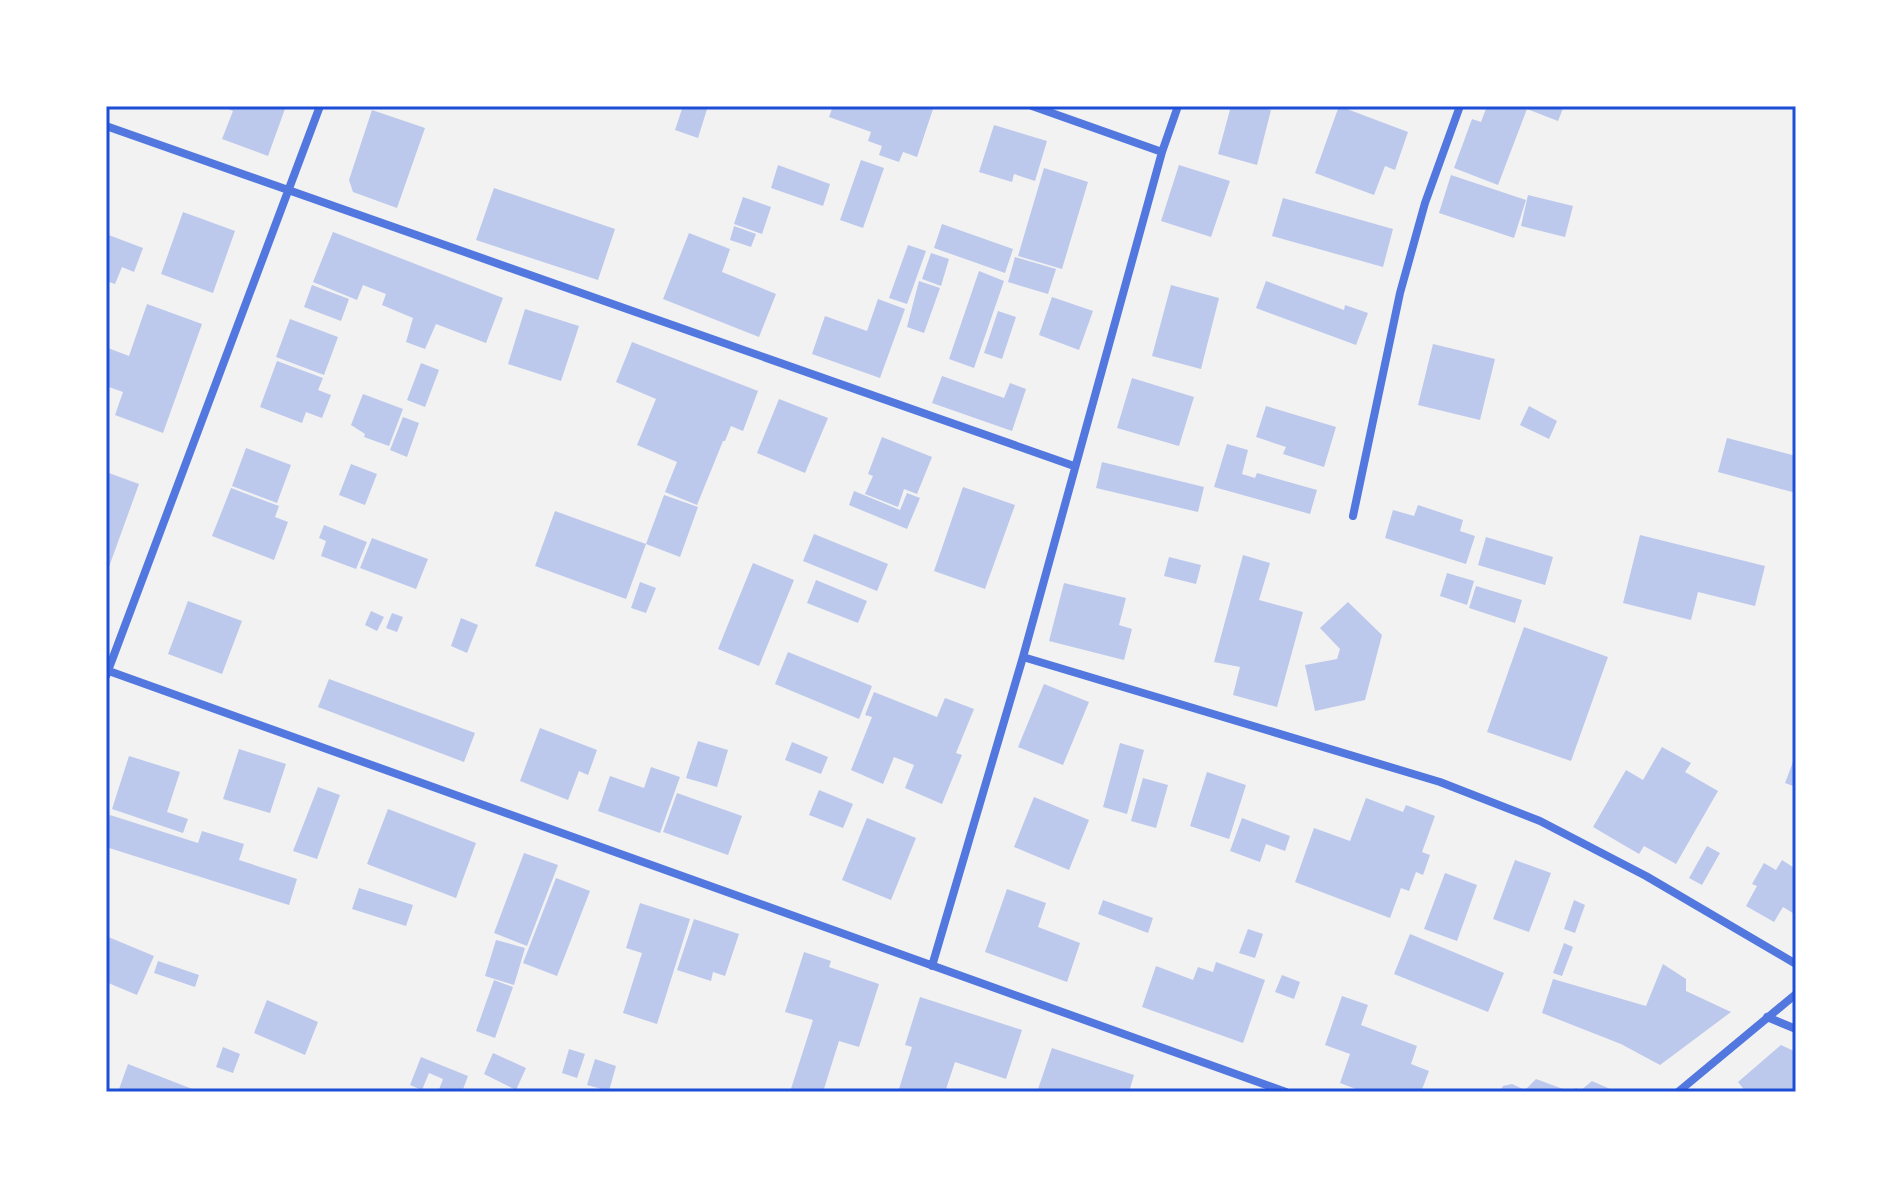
<svg xmlns="http://www.w3.org/2000/svg" width="1902" height="1198" viewBox="0 0 1902 1198" font-family="'Source Sans 3',sans-serif">
<style>
.building{fill:#bdc9ec}
.lines{fill:none;stroke-linecap:round;stroke-linejoin:round}
.minor{stroke:#5277de;stroke-width:8}
.neatline{fill:none;stroke:#1d4ed8;stroke-width:3}
</style>
<rect width="100%" height="100%" fill="#f2f2f2"/>
<path class="building" d="M229,106H286L268,156L222,139L233,111L228,109Z
M683,106H708L698,138L675,130Z
M833,106H934L917,157L903,152L899,162L879,155L882,146L868,141L871,132L829,117Z
M1231,106H1257L1271,110L1257,165L1218,154Z
M1339,106L1408,132L1395,170L1385,166L1374,195L1315,173Z
M1487,106H1564L1558,121L1527,109L1498,185L1454,168L1472,119L1481,122Z
M372,110L425,128L397,208L353,192L349,180Z
M994,125L1047,141L1035,181L1014,174L1012,182L979,172Z
M861,160L884,168L863,228L840,220Z
M778,165L830,184L823,206L771,188Z
M1179,165L1230,181L1211,237L1161,221Z
M1044,168L1088,182L1062,269L1018,256Z
M1451,175L1526,200L1514,238L1439,213Z
M494,188L615,229L598,280L476,240Z
M1528,195L1573,206L1565,237L1521,226Z
M743,197L771,207L762,234L734,224Z
M1283,198L1393,229L1383,267L1272,236Z
M183,212L235,231L213,293L161,274Z
M942,224L1013,249L1005,273L934,248Z
M734,226L756,234L751,247L730,240Z
M333,232L503,298L486,343L436,324L425,349L406,342L413,318L382,305L386,294L363,285L357,300L313,282Z
M689,233L730,249L722,272L776,294L759,337L663,299Z
M106,234L143,248L134,272L122,267L115,284L106,281Z
M908,245L926,251L907,304L889,298Z
M931,253L949,259L941,286L922,279Z
M1015,257L1056,269L1048,294L1008,282Z
M979,271L1004,281L974,368L949,359Z
M919,281L940,288L924,333L907,327Z
M1266,281L1344,310L1345,305L1368,313L1356,345L1256,308Z
M312,285L349,299L341,321L304,307Z
M1171,285L1219,298L1201,369L1152,356Z
M1052,297L1093,311L1079,350L1039,335Z
M878,299L905,309L880,378L812,354L825,316L867,331Z
M147,304L202,324L163,433L115,415L123,392L106,386L108,348L129,356Z
M525,309L579,326L561,381L508,364Z
M998,311L1016,317L1002,359L984,353Z
M290,319L338,337L324,375L276,357Z
M632,342L758,391L743,431L731,426L725,441H723L697,505L665,492L677,462L637,445L656,399L616,382Z
M1433,344L1495,359L1480,420L1418,405Z
M277,361L323,378L318,390L331,395L322,418L306,412L302,423L260,407Z
M421,363L439,370L425,407L407,400Z
M942,376L1004,398L1010,383L1026,389L1012,431L932,403Z
M1132,378L1194,397L1179,446L1117,428Z
M363,394L403,409L389,446L364,437L365,434L351,425Z
M779,399L828,418L805,473L757,453Z
M1266,406L1336,427L1324,467L1283,454L1286,447L1256,437Z
M1529,406L1557,421L1549,439L1520,425Z
M403,417L419,423L407,457L390,450Z
M882,437L932,457L917,494L904,489L898,507L865,494L873,476L868,474Z
M1727,438L1796,456V493L1718,472Z
M1227,444L1248,450L1242,474L1255,478L1257,473L1317,490L1310,514L1214,487Z
M246,448L291,465L277,503L232,486Z
M1102,462L1204,487L1198,512L1096,488Z
M351,464L377,474L365,505L339,495Z
M106,472L139,484L106,575Z
M963,487L1015,505L985,589L934,571Z
M231,488L279,506L275,517L288,522L274,560L212,536Z
M854,491L900,510L907,493L920,498L907,529L849,505Z
M664,495L698,507L680,557L646,544Z
M1418,505L1463,520L1460,531L1475,536L1466,564L1385,538L1393,510L1414,516Z
M555,511L646,544L626,599L535,566Z
M324,525L367,542L356,569L321,556L326,541L319,538Z
M814,534L888,564L877,591L803,561Z
M1640,535L1765,566L1755,606L1698,592L1691,620L1623,603Z
M1486,537L1553,557L1545,585L1478,565Z
M372,538L428,559L416,589L360,568Z
M1243,555L1270,563L1259,600L1303,612L1277,707L1233,695L1240,667L1214,662Z
M1169,557L1201,565L1196,584L1164,576Z
M753,563L794,580L759,666L718,649Z
M1447,573L1474,581L1467,605L1440,596Z
M816,580L867,601L858,623L807,603Z
M640,582L656,588L646,613L631,608Z
M1064,583L1126,598L1119,625L1132,629L1124,660L1049,641Z
M1476,586L1522,600L1515,623L1469,608Z
M188,601L242,621L222,674L168,654Z
M1348,602L1382,635L1365,700L1315,711L1305,665L1337,659L1340,649L1320,628Z
M371,611L384,617L377,631L365,625Z
M392,613L403,617L397,632L386,628Z
M461,618L478,625L467,653L451,646Z
M1524,627L1608,657L1571,761L1487,732Z
M788,652L872,686L859,719L775,684Z
M329,679L475,733L464,762L318,707Z
M1044,684L1089,702L1063,765L1018,747Z
M874,692L937,717L945,698L974,709L956,753L962,755L942,804L905,788L914,765L894,757L883,784L851,770L872,717L865,715Z
M540,728L597,750L588,775L579,771L568,800L520,781Z
M698,741L728,750L717,787L686,778Z
M792,742L828,757L821,774L785,760Z
M1120,743L1144,750L1127,814L1103,807Z
M1662,747L1691,763L1685,772L1718,791L1676,864L1644,846L1639,854L1593,827L1626,770L1643,780Z
M239,749L286,764L270,813L223,799Z
M1796,754V787L1785,783Z
M129,756L180,772L167,812L188,819L183,833L112,809Z
M651,767L680,777L660,833L598,811L610,776L644,788Z
M1207,772L1246,785L1229,839L1190,826Z
M1143,778L1168,785L1156,828L1131,821Z
M318,787L340,795L317,859L293,851Z
M819,790L853,804L843,828L809,815Z
M677,793L742,816L728,855L663,832Z
M1034,797L1089,820L1069,870L1014,847Z
M1366,798L1403,812L1406,805L1435,816L1422,852L1430,855L1423,875L1416,872L1409,891L1401,888L1390,918L1295,882L1314,828L1350,841Z
M388,809L476,843L456,898L367,864Z
M110,815L198,843L202,831L244,844L239,860L297,879L289,905L106,847V827Z
M867,818L916,838L891,900L842,880Z
M1242,818L1290,836L1285,851L1266,844L1260,862L1230,851Z
M1707,846L1720,853L1702,885L1689,878Z
M524,853L558,865L527,946L494,933Z
M1515,860L1551,873L1529,932L1493,919Z
M1782,860L1796,869V915L1783,907L1774,922L1746,906L1757,886L1752,884L1764,863L1776,870Z
M1445,873L1477,885L1457,941L1424,929Z
M556,878L590,891L557,976L523,963Z
M359,888L413,905L406,926L352,909Z
M1007,889L1046,903L1038,927L1080,943L1067,982L985,952Z
M1103,900L1153,918L1148,933L1098,914Z
M1574,900L1585,905L1575,933L1564,929Z
M640,903L690,919L657,1024L623,1013L642,953L626,948Z
M694,919L739,934L725,976L713,972L711,981L677,970Z
M1248,929L1263,934L1255,958L1239,953Z
M1410,934L1504,973L1488,1012L1394,974Z
M106,936L154,956L137,995L106,982Z
M496,940L525,948L514,985L485,976Z
M1564,943L1573,947L1562,976L1553,973Z
M804,952L831,961L829,967L879,984L859,1047L839,1041L823,1092H790L813,1020L785,1012Z
M158,961L199,975L195,987L154,973Z
M1216,962L1265,980L1243,1043L1142,1007L1156,966L1193,980L1198,967L1213,972Z
M1663,964L1686,979V991L1731,1012L1660,1065L1621,1044L1542,1013L1553,979L1646,1006Z
M1282,975L1300,982L1294,999L1275,992Z
M494,980L513,987L495,1038L476,1031Z
M1342,996L1368,1005L1361,1025L1417,1046L1411,1064L1429,1071L1421,1092H1364L1340,1083L1350,1054L1325,1045Z
M920,997L1022,1030L1006,1079L955,1062L945,1092H898L912,1047L905,1045Z
M267,1000L318,1022L305,1055L254,1033Z
M1781,1045L1796,1052V1092H1746L1738,1082Z
M223,1047L240,1054L233,1073L216,1067Z
M1052,1048L1134,1075L1129,1092H1037Z
M569,1049L585,1054L577,1078L562,1073Z
M493,1053L526,1068L516,1090L484,1074Z
M421,1057L468,1076L462,1092H438L443,1079L429,1073L422,1090L410,1085Z
M595,1059L616,1066L609,1091L587,1085Z
M128,1064L200,1092H118Z
M1536,1079L1571,1092L1576,1088L1580,1091L1592,1081L1617,1092H1500L1503,1086L1512,1084L1525,1090Z"/>
<g class="lines">
<path class="minor" d="M1032,106L1162,152
M106,126L1074,466
M1353,516L1400,293L1425,203L1460,106
M1023,657L1440,782L1540,821L1646,876L1796,964
M106,670L1286,1092
M106,676L320,106
M932,966L1023,657L1162,152L1178,106
M1767,1017L1796,1029
M1678,1092L1796,994"/>
</g>
<rect width="1902" height="1198" fill="none" stroke="#ffffff" stroke-width="216"/>
<rect x="108" y="108" width="1686" height="982" class="neatline"/>
</svg>
